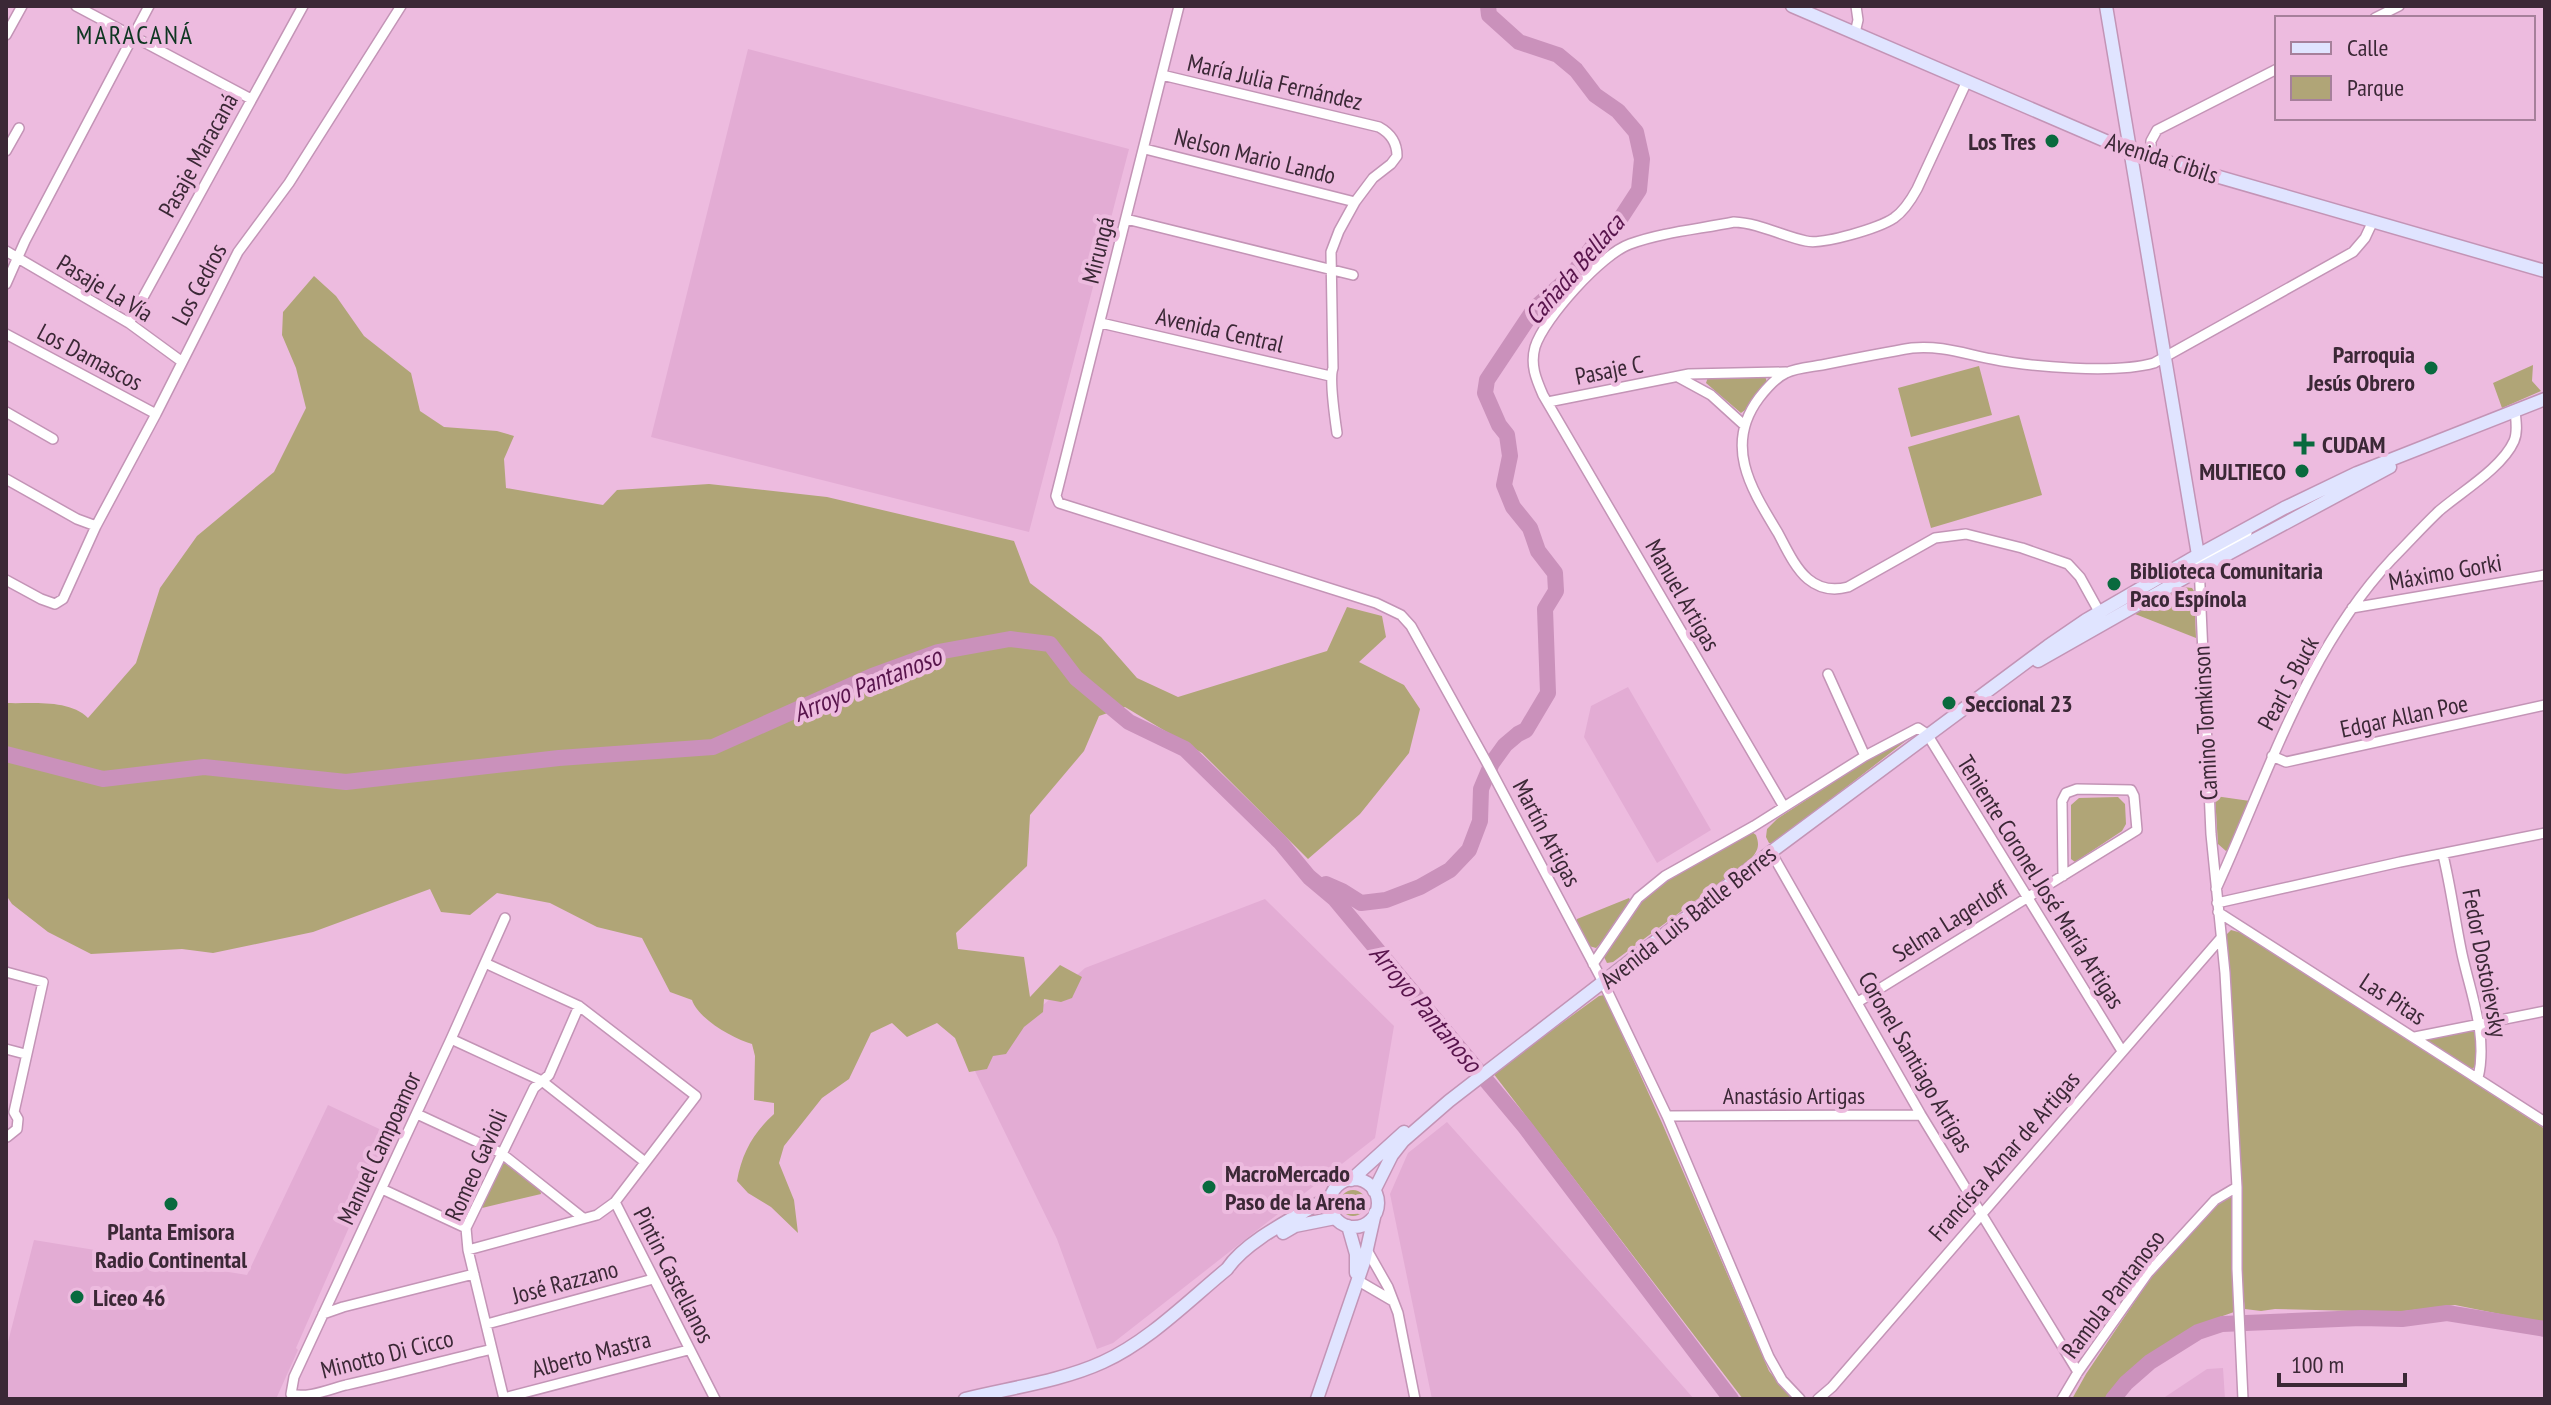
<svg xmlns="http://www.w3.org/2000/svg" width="2551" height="1405" viewBox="0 0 2551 1405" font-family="'PT Sans Narrow',sans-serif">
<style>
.built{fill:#e3acd4}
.green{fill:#b0a577}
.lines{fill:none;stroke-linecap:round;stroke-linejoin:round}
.river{stroke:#ca91bb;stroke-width:16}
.street-casing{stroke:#c394b6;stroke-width:12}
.secondary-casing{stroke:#c394b6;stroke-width:15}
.street{stroke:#fff;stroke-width:9}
.secondary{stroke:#e0e4ff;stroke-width:12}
.poi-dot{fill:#096a3e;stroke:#edbbdf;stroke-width:3}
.labels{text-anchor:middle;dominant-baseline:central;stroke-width:8;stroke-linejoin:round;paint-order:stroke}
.street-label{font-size:24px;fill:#3b2836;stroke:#edbbdf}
.poi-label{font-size:24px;font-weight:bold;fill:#3b2836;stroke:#edbbdf;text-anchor:start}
.neighbourhood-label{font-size:26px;letter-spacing:2px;fill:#0e3621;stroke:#edbbdf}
.water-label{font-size:26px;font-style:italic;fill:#58144c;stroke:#edbbdf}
</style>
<rect width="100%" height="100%" fill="#edbbdf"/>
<path class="built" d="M748,49L1129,149L1029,532L651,437Z
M1628,687L1711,830L1657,863L1584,737L1591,706Z
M1265,899L1394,1026L1375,1138L1113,1343L1097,1349L1057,1239L973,1067L1085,968Z
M328,1105L390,1134L296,1348L298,1350L276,1399H6V1350L34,1240L247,1275Z
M1447,1122L1644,1342L1694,1399H1432L1390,1194L1408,1153Z
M2223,1368L2225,1399H2162L2207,1369Z"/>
<path class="green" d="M314,276L336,296L364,336L411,373L420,411L444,427L497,431L514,436L504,459L506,488L603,505L617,490L709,484L827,497L1014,541L1030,583L1101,637L1137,678L1178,697L1327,651L1347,607L1382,616L1386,637L1359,662L1404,685L1420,709L1409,753L1360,814L1308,859L1202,753L1125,707L1099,716L1084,751L1030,815L1027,866L956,933L958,949L1024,957L1030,997L1060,965L1082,977L1072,998L1061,1002L1044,999L1043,1012L1024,1027L1006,1054L993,1056L987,1069L969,1072L955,1038L937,1023L907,1037L892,1023L871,1033L849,1079L822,1098L784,1146L779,1163L794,1200L798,1233L771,1207L748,1193L737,1181C742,1153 753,1133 774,1114V1103L754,1100L755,1056L752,1044C734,1039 698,1019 692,1000L670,992L642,938L597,927L550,903L497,893L470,915L441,912L430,889L313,932L213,953L182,949L91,954L48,932L12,904L6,895V703C32,704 69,699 88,718L136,663L160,588L197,536L274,472L306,408L296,368L282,335L283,312Z
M2533,365L2532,381L2541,391L2502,408L2493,383Z
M1979,366L1992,415L1911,437L1898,388Z
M1765,376L1767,382C1762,392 1751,407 1741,413L1706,383L1708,377Z
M2019,415L2042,495L1931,528L1908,447Z
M2183,587L2192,588L2194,591L2196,638L2135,614Z
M1916,733L1774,843H1769L1766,837L1767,829L1777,819L1894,743Z
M2215,796L2250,801L2232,846L2226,851L2218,844Z
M2118,797L2125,804L2126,824L2122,831L2075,862L2071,859V805L2079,798Z
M1752,832L1756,835C1760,846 1758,851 1750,860L1613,962L1607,963L1603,955L1640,901L1656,887Z
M1629,898L1632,903L1599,945L1596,948L1589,946L1576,924L1577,919Z
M2231,930L2242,933L2283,959L2545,1129V1323L2455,1305L2396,1312L2275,1309L2261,1311L2245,1309L2241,1277L2225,936Z
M1604,995L1662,1123L1769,1371L1792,1399H1743L1493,1073L1599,996Z
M2473,1029L2476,1032L2478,1064L2472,1069L2426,1041L2428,1039Z
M502,1161L540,1189L541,1194L482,1208Z
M1340 1203a13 13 0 1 1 26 0a13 13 0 1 1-26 0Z
M2226,1195H2230L2233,1203L2234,1312C2201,1323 2158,1344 2133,1369C2124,1377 2116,1389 2109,1399H2072L2086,1374L2158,1267Z"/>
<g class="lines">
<path class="river" d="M6,754L103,779L204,767L346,782L559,758L713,747L872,676L938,652L1010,639L1050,644L1076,678L1129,722L1185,749L1280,842L1309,877L1334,898L1525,1127L1731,1399
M1326,884L1342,891L1361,903L1386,900L1420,887L1450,870L1469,850L1480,821L1481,789L1492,763L1505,745L1518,734L1526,730L1548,693L1545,609L1556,591L1555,573L1538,551L1530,528L1513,507L1504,485L1510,456L1507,435L1499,425L1485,393L1487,380L1535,308L1573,274L1593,246L1613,230L1639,190L1642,159L1636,132L1618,111L1595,95L1576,70L1558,55L1519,42L1489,15L1488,6
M2113,1399L2126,1383L2150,1362L2198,1332L2222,1324L2361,1318L2402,1319L2447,1313L2545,1329"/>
<g class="street-casing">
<path id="street" d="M76,6L251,99
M1179,6L1056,496L1059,503L1376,603L1401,615L1411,626L1487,763L1603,982L1667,1116L1769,1357L1782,1380L1800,1399
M2375,18L2399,6
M1855,33L1858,20L1856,6
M6,35L22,6
M1162,75L1379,127C1390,133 1397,142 1397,156L1391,164L1373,178L1355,202L1339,231L1331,252L1333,368C1329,378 1335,419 1337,433
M1145,149L1355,202
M6,151L19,128
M2151,157V141L2157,130L2277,69
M1126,219L1353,275
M6,251L129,323L181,361
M6,284L25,241L149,6
M129,323L303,6
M1101,323L1330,376
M6,334L156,414
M1678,377L1711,395L1744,425
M1548,402L1689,374L1786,372
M6,412L53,439
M6,479L77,519L96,526
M2199,564L2211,834L2225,973L2237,1187V1269L2243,1399
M2199,566L2208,557L2247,533
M6,580L41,599L55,604L63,599L96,526L156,414L238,252L289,183L401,6
M2352,608L2545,575
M2101,615L2080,577L2068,564L2022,548L1966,534L1935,538L1848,587C1833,591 1820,589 1808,579C1795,568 1786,548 1778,533C1752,490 1723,446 1759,398C1766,389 1775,378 1786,373C1796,368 1811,367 1822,365C1852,359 1882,353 1912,348C1940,345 1965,354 1992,359C2032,367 2115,374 2154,363L2353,252L2365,238L2373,221
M1828,674L1865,756
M2272,756L2286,762L2545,705
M1784,807L1543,395C1536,379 1530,365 1535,347C1544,318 1602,254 1630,244C1663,232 1700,229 1734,222C1759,223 1782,236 1806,241C1823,245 1879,228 1894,218C1904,211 1911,200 1917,189L1967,81
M1771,852L1921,1115L2078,1372
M2443,855C2451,888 2455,921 2462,954C2471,995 2488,1036 2478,1078
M2216,889C2268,776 2305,652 2392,559C2408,543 2423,526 2439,511C2461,492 2502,468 2514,441C2518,432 2516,421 2515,411
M2217,903L2400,862L2545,833
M2218,912L2545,1122
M485,963L579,1006L696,1096L615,1202L715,1399
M1593,964L1638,898L1665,876L1754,826L1865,756L1918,728L1927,734L2122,1051
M6,972L43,982L14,1112
M1858,1002C1951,944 2044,887 2137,830L2134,796L2131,790L2077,789L2066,793L2062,801L2063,876
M2415,1037L2545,1011
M451,1039L542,1081L645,1162
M6,1049L25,1054
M417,1114L501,1153L583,1218
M1667,1116L1921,1115
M7,1137L17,1129L18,1119L14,1112
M382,1189L466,1228
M468,1250L597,1215L615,1202
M1367,1250L1388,1287L1398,1313L1415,1399
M1357,1280L1393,1301
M323,1314L343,1307L474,1274
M487,1324L653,1279
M492,1349C443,1361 395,1374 346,1385C330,1389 307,1399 291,1394L294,1377L451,1039L505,918
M504,1398L688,1350
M504,1399L468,1250L466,1228L534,1088L549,1075L579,1006
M1818,1399L1832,1387L2221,938
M2062,1399L2078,1372L2148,1273L2215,1200L2237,1187"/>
</g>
<g class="secondary-casing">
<path id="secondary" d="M1792,6L2129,151L2545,271
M2106,6L2198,555
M2038,661L2200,569L2390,467
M1330 1203a24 24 0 1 1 48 0a24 24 0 1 1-48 0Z
M1351,1180L1404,1132
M1374,1191L1392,1155L1403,1141L1449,1101L1771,852L2048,646L2086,620L2198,555L2284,508L2357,473L2545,399
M1348,1226L1356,1254V1273
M1283,1233L1295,1226L1335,1218
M965,1399C1009,1388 1062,1381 1103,1362C1149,1341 1188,1301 1227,1269C1247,1239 1300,1215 1331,1196
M1317,1399L1364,1262L1375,1213"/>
</g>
<use href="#street" class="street"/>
<use href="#secondary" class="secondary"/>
</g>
<g class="poi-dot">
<circle cx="2052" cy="141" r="8"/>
<circle cx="2431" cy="368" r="8"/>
<path d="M2300 432h8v8h8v8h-8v8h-8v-8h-8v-8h8z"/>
<circle cx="2302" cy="471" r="8"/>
<circle cx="2114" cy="584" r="8"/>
<circle cx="1949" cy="703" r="8"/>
<circle cx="1209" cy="1187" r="8"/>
<circle cx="171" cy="1204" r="8"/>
<circle cx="77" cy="1297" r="8"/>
</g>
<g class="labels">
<g class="street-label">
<text transform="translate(1275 82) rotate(13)">María Julia Fernández</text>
<text transform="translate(198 155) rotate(-61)">Pasaje Maracaná</text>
<text transform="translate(1255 156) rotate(14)">Nelson Mario Lando</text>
<text transform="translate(2162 158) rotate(18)">Avenida Cibils</text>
<text transform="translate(1098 250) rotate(-76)">Mirungá</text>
<text transform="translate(199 284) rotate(-62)">Los Cedros</text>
<text transform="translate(105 288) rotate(31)">Pasaje La Vía</text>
<text transform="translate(1220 330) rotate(13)">Avenida Central</text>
<text transform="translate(90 357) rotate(28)">Los Damascos</text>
<text transform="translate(1609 370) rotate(-11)">Pasaje C</text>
<text transform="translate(2445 572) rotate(-10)">Máximo Gorki</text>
<text transform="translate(1683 595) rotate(60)">Manuel Artigas</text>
<text transform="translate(2288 683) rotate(-62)">Pearl S Buck</text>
<text transform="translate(2404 716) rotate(-12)">Edgar Allan Poe</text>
<text transform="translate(2205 723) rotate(-93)">Camino Tomkinson</text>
<text transform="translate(1547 833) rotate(62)">Martín Artigas</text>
<text transform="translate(2041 882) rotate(58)">Teniente Coronel José María Artigas</text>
<text transform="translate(1688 917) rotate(-38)">Avenida Luis Batlle Berres</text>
<text transform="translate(1950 921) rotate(-32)">Selma Lagerloff</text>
<text transform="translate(2485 963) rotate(79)">Fedor Dostoievsky</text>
<text transform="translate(2393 999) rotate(33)">Las Pitas</text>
<text transform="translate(1916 1062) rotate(60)">Coronel Santiago Artigas</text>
<text x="1794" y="1095">Anastásio Artigas</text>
<text transform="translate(379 1148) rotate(-65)">Manuel Campoamor</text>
<text transform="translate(2004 1156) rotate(-49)">Francisca Aznar de Artigas</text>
<text transform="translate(476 1165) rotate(-66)">Romeo Gavioli</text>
<text transform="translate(674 1275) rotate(63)">Pintin Castellanos</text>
<text transform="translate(565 1282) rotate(-15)">José Razzano</text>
<text transform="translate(2113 1294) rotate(-53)">Rambla Pantanoso</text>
<text transform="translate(387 1354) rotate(-14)">Minotto Di Cicco</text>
<text transform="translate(591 1354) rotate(-15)">Alberto Mastra</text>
</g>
<g class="poi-label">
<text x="2036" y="141" text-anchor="end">Los Tres</text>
<text x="2415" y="354" text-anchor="end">Parroquia<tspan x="2415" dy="28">Jesús Obrero</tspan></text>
<text x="2322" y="444">CUDAM</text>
<text x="2286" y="471" text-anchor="end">MULTIECO</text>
<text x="2130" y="570">Biblioteca Comunitaria<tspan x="2130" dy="28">Paco Espínola</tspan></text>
<text x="1965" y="703">Seccional 23</text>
<text x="1225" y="1173">MacroMercado<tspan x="1225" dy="28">Paso de la Arena</tspan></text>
<text x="171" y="1231" text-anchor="middle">Planta Emisora<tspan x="171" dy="28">Radio Continental</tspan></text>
<text x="93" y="1297">Liceo 46</text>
</g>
<g class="neighbourhood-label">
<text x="135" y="34">MARACANÁ</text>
</g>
<g class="water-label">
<text transform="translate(1574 269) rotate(-49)">Cañada Bellaca</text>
<text transform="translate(867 684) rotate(-22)">Arroyo Pantanoso</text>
<text transform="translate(1426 1008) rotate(50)">Arroyo Pantanoso</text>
</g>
</g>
<rect width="2551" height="1405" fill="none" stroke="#3b2836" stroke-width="16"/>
<rect x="2275" y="16" width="260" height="104" fill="#edbbdf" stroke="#a6809b" stroke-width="2"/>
<rect x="2291" y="42" width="40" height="12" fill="#e0e4ff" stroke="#a6809b" stroke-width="2"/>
<text x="2347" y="56" font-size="24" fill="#3b2836">Calle</text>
<rect x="2291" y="76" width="40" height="24" fill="#b0a577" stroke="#a6809b" stroke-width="2"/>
<text x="2347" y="96" font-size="24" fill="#3b2836">Parque</text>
<path d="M2279 1373v12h126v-12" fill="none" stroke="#3b2836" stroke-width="4"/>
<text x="2291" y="1373" font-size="24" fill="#3b2836" stroke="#edbbdf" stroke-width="6" paint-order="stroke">100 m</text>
</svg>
